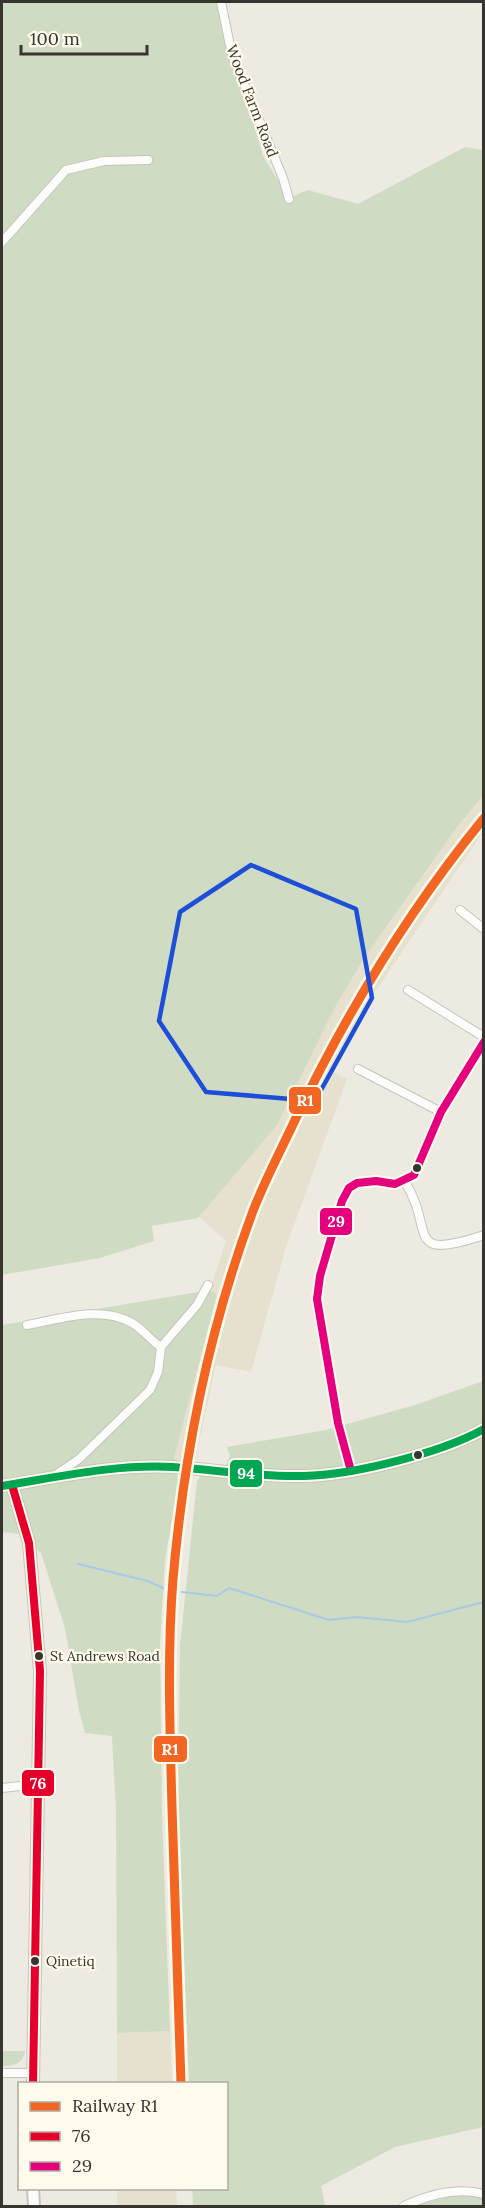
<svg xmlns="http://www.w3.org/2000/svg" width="485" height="2208" viewBox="0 0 485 2208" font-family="Lora,serif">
  <rect width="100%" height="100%" fill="#edeae1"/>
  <g fill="#e6e0cf">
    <path d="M483,795V832L359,1016L331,1071L347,1079L286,1247L251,1372L216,1365L194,1465L173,1462L217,1294L210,1290L226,1241L198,1216L277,1125L334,1009L363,960L454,831Z"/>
    <path d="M170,2031L172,2083H117V2033Z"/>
    <path d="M117,2189H176L177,2206H117Z"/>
  </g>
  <g fill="#d0dbc3">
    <path d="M2,2H219L263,156L289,198L308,190L358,204L465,147L483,150V795L454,831L363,960L334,1009L277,1125L198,1218L152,1226L154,1241L100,1258L2,1275Z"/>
    <path d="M210,1290L217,1294L173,1462L179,1480L165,1560L160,1644L162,1816L170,2031L117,2033L116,1810L112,1736L85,1733L79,1711L65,1628L41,1553L20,1534L2,1532V1325Z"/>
    <path d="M483,1381V2127L395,2147L321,2186L325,2206H193L192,2189L226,2188V2084H189L178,1800L180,1646L197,1481L207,1467L226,1466L230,1456L227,1447L326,1430L415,1405Z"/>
    <path d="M2,2051H25C23,2064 14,2066 2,2066Z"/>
    <path d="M470,2195L483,2197V2206H415L449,2196Z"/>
  </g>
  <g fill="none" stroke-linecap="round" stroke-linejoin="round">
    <g stroke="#a8cae9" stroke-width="2">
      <path d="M78,1564L148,1581L163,1588"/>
      <path d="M182,1592L217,1596L229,1588L329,1620L357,1617L407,1622L484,1602"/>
    </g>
    <defs>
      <g id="street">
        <path d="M221,2L232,55L283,178L289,199"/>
        <path d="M2,242L66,170L104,161L148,160"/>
        <path d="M460,910L484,929"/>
        <path d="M408,990L484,1037"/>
        <path d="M358,1069L441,1112"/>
        <path d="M405,1182C436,1231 402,1262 484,1235"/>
        <path d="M27,1325C60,1319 101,1305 132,1323C144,1330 150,1340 161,1347"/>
        <path d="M351,1471L338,1423L317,1299L320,1276L342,1201L349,1188L357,1183L376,1181L395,1184L414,1175L441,1112L484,1042"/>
        <path d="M54,1476L79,1459L150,1390L158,1372L161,1347L197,1305L208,1285"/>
        <path d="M2,1788L38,1784"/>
        <path d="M2,2073H34"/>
        <path d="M404,2206C428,2195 457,2187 484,2194"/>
      </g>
      <g id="secondary">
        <path d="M12,1485L29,1543L40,1671L33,2084"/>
        <path d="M2,1486C58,1477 115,1464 173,1467C217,1470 260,1477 304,1476C353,1475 441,1453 484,1429"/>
        <path d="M33,2188L34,2206"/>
      </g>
    </defs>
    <use href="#street" stroke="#c6c4bd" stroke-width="10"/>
    <use href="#secondary" stroke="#c6c4bd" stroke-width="14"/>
    <use href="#street" stroke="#fcfcfa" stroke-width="8"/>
    <use href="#secondary" stroke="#fcfcfa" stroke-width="10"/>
    <defs>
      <path id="bus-1" d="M12,1485L29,1543L40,1671L33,2084"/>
      <path id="bus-2" d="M351,1471L338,1423L317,1299L320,1276L342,1201L349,1188L357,1183L376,1181L395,1184L414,1175L441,1112L484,1042"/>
      <path id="bus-3" d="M2,1486C58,1477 115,1464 173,1467C217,1470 260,1477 304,1476C353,1475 441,1453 484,1429"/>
    </defs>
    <use href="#bus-1" stroke="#fefaec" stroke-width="12"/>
    <use href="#bus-2" stroke="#fefaec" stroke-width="12"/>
    <use href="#bus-3" stroke="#fefaec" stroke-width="12"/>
    <use href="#bus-1" stroke="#e4002b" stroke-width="8"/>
    <use href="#bus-2" stroke="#e5007d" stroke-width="8"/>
    <use href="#bus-3" stroke="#00a651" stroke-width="8"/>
    <defs>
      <path id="rail-1" d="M181,2084C178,1992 175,1900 172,1808C170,1731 167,1655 173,1579C184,1453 209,1329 253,1211C265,1180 281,1150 295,1120C347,1012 408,911 484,818"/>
    </defs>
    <use href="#rail-1" stroke="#fefaec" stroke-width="14"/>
    <use href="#rail-1" stroke="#f26522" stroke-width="9"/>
  </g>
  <path fill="none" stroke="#1d4ed8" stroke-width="4.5" stroke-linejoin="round" d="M251,865L356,909L372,998L315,1101L206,1092L159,1021L180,912Z"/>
  <g fill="#37352f" stroke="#fefaec" stroke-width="2">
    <circle cx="417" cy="1168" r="5"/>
    <circle cx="418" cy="1455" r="5"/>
    <circle cx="39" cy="1656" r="5"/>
    <circle cx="35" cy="1961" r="5"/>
  </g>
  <g text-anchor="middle" stroke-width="4.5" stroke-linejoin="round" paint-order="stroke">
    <g font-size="14" fill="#37352f" stroke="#fefaec" text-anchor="start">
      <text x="50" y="1661">St Andrews Road</text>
      <text x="46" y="1966">Qinetiq</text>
    </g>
    <g font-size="15" fill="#37352f" stroke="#fefaec">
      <text transform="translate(252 101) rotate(69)" y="5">Wood Farm Road</text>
    </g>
  </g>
  <g stroke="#fefaec" stroke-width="2">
    <rect x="288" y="1086" width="34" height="29" rx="6" fill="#f26522"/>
    <rect x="319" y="1207" width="34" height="29" rx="6" fill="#e5007d"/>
    <rect x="229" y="1459" width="34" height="29" rx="6" fill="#00a651"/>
    <rect x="153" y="1735" width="35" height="28" rx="6" fill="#f26522"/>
    <rect x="21" y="1769" width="34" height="28" rx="6" fill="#e4002b"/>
  </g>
  <g font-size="16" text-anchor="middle" font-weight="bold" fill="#fff">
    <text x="305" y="1106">R1</text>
    <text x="336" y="1227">29</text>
    <text x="246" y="1479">94</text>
    <text x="170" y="1755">R1</text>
    <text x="38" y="1789">76</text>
  </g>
  <rect width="485" height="2208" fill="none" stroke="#37352f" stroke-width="6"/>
  <rect x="18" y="2082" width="210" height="108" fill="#fefaec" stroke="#aeaba0" stroke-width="1.5"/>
  <rect x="30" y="2102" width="30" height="9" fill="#f26522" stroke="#aeaba0" stroke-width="1.5"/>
  <text x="72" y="2112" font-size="18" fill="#37352f">Railway R1</text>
  <rect x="30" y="2132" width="30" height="9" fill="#e4002b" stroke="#aeaba0" stroke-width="1.5"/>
  <text x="72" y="2142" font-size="18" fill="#37352f">76</text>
  <rect x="30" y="2162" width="30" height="9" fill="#e5007d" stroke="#aeaba0" stroke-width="1.5"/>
  <text x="72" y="2172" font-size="18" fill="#37352f">29</text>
  <path d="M21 45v9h126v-9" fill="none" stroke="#37352f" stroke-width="3"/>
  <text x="30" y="45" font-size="18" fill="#37352f" stroke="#fefaec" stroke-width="4.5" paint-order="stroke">100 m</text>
</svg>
